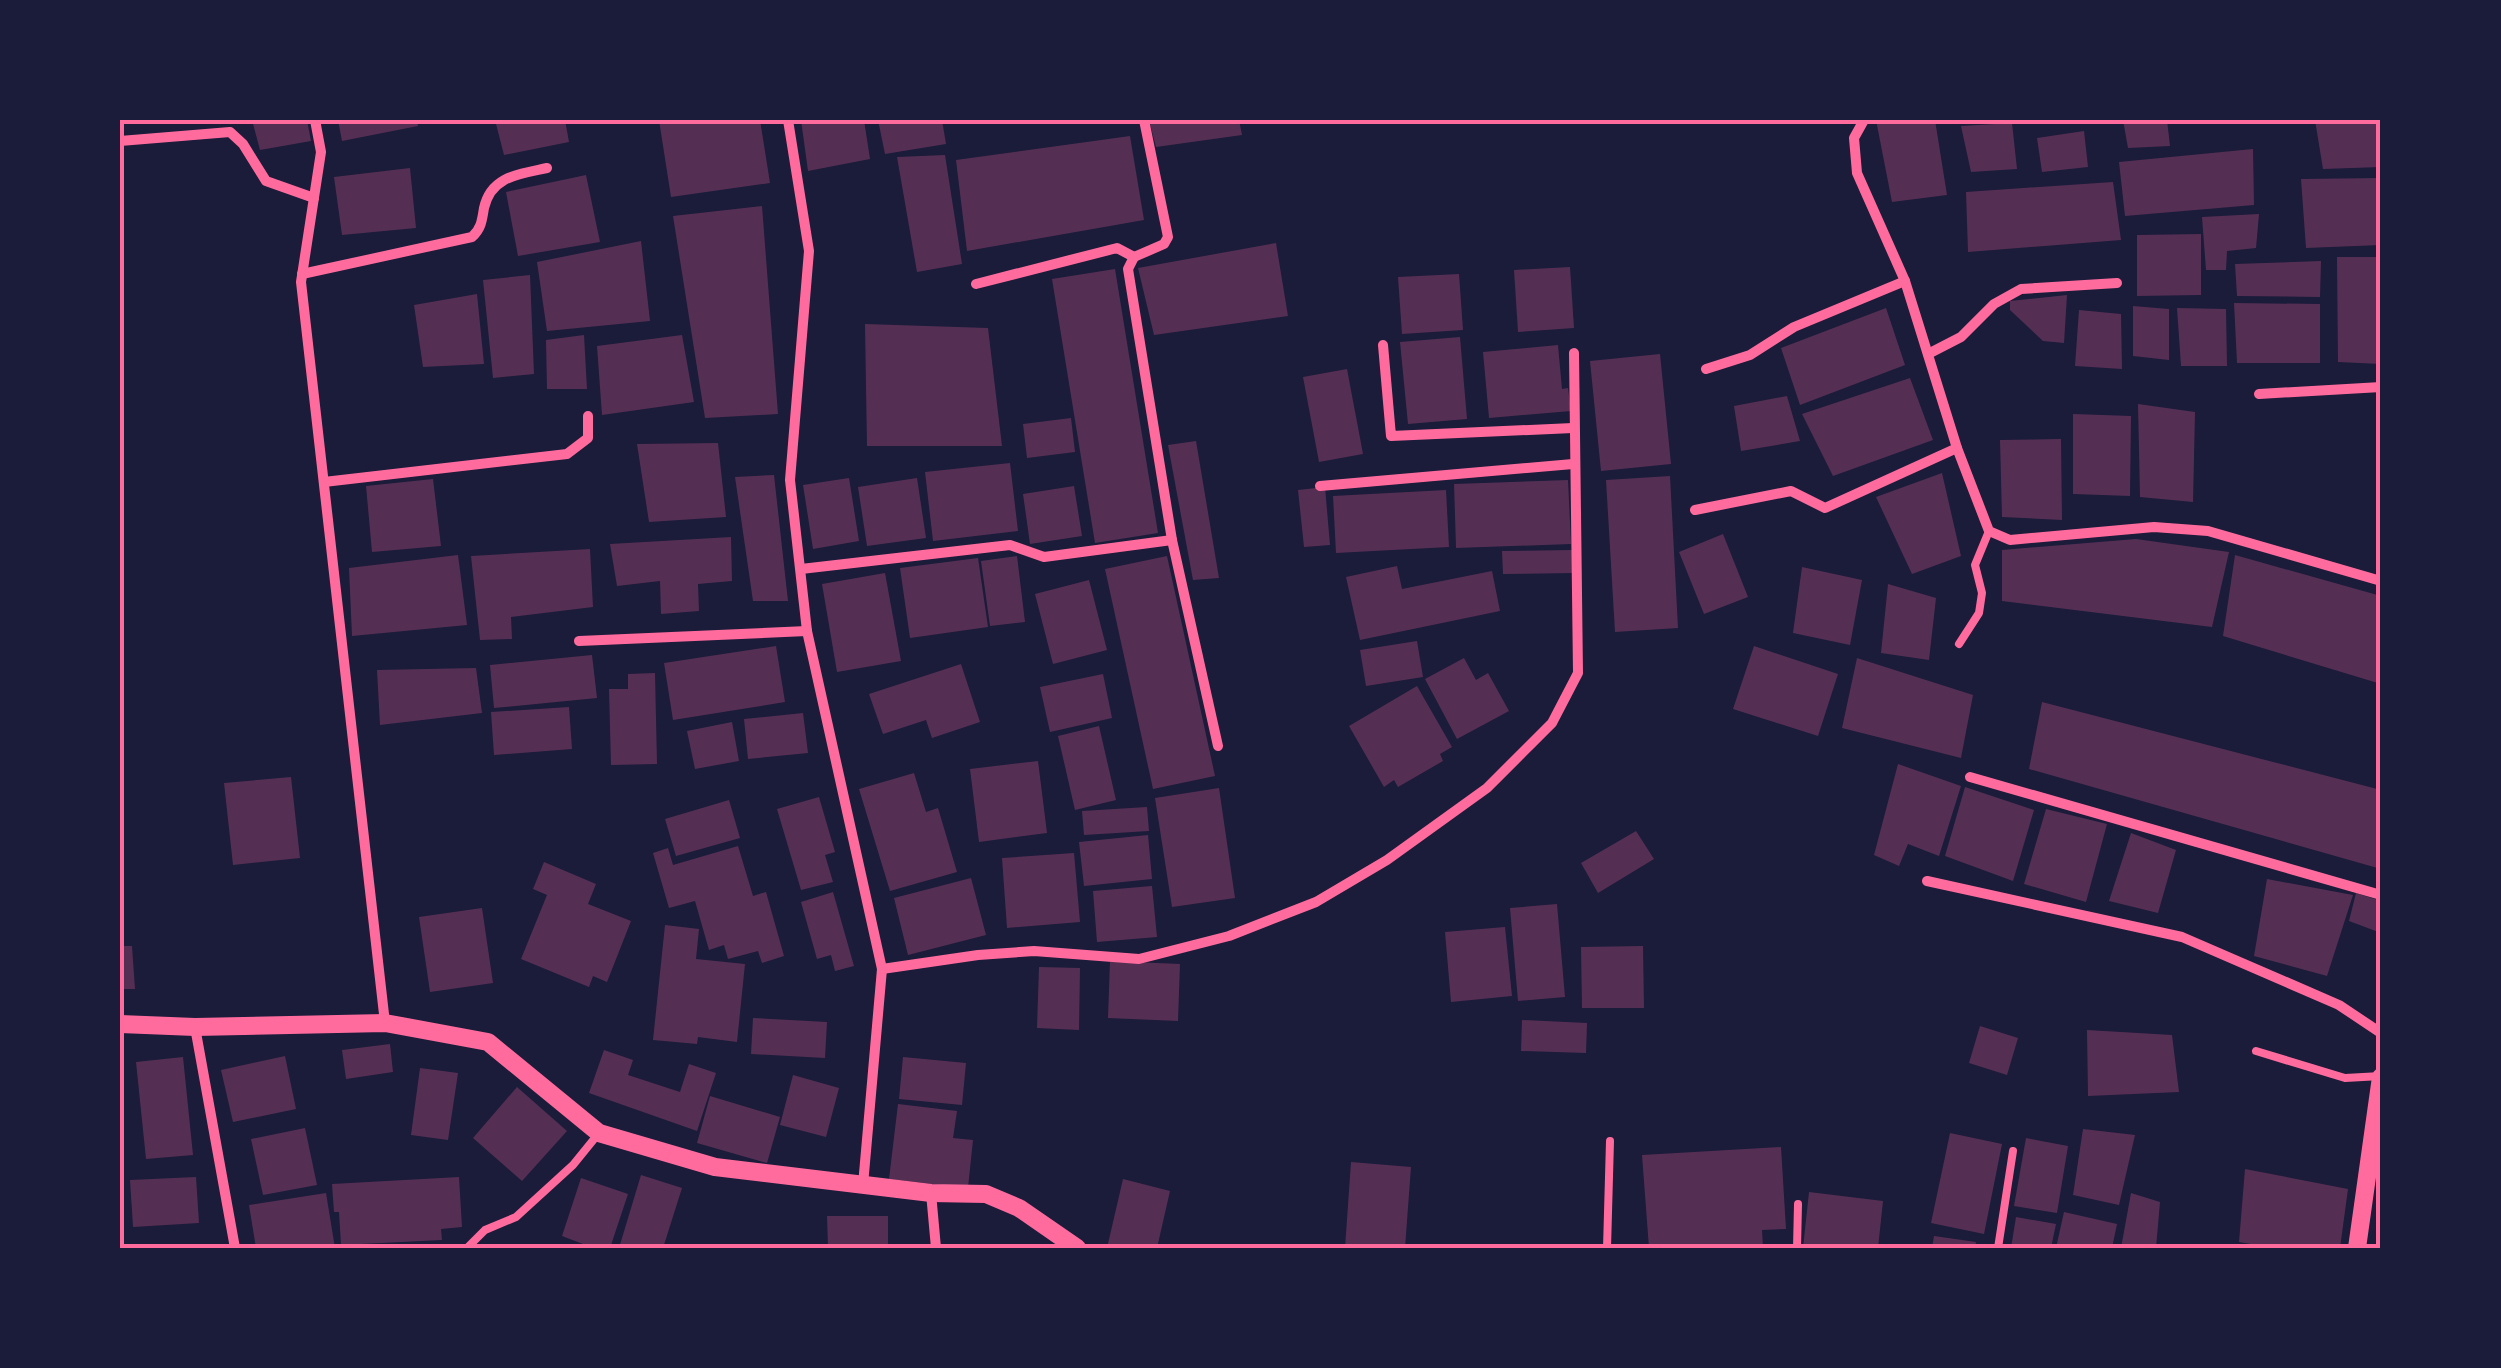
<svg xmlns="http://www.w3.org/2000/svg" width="2501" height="1368" viewBox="0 0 2501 1368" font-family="Raleway,sans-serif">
  <rect width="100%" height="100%" fill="#1b1b3a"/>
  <g fill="#542f53">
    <path d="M252,120H307L311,141L260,150Z"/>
    <path d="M338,120H417L418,126L342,141Z"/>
    <path d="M495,120H565L569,142L504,155Z"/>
    <path d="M659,120H760L770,183L671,197Z"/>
    <path d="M801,120H864L870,159L808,171Z"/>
    <path d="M878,120H942L946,144L885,154Z"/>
    <path d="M1149,120H1239L1242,135L1156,147Z"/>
    <path d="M1876,120H1935L1947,195L1892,202Z"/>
    <path d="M2123,120H2167L2170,146L2128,148Z"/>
    <path d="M2315,120H2381V167L2323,169Z"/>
    <path d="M2012,123L2017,169L1971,172L1961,126Z"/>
    <path d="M2084,131L2088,167L2042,172L2037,138Z"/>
    <path d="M1130,136L1144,220L967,251L956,160Z"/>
    <path d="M2253,149L2254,205L2125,216L2119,162Z"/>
    <path d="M945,155L962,264L917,272L897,157Z"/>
    <path d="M410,168L416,228L342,235L334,177Z"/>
    <path d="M586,175L600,242L518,256L506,192Z"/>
    <path d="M2381,178V245L2306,248L2301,179Z"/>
    <path d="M2113,182L2121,240L1968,252L1966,192Z"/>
    <path d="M762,206L778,414L705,418L673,216Z"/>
    <path d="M2259,214L2256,248L2227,251L2226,270H2206L2202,217Z"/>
    <path d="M2201,234V295L2137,296V235Z"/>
    <path d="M641,241L650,321L547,331L537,262Z"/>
    <path d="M1276,243L1288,316L1154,335L1138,268Z"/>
    <path d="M2337,257H2381V364L2338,362Z"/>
    <path d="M2321,261L2320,297L2237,296L2235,264Z"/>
    <path d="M1570,267L1574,328L1518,332L1514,270Z"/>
    <path d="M1115,269L1158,533L1095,543L1052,279Z"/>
    <path d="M1459,274L1463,330L1402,334L1398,277Z"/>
    <path d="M530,275L534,374L493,378L483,280Z"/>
    <path d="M477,294L484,364L423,367L414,305Z"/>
    <path d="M2067,295L2064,343L2043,341L2010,310V301Z"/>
    <path d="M2234,303L2320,304V363H2237Z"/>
    <path d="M2133,306L2169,309V360L2133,356Z"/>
    <path d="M1886,308L1905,365L1800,405L1781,348Z"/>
    <path d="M2177,308L2226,309L2227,366H2181Z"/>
    <path d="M2079,310L2121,314L2122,369L2075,366Z"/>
    <path d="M865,324L988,328L1002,446H867Z"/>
    <path d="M584,335L587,389H547L546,340Z"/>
    <path d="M682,335L694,402L602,415L597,346Z"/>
    <path d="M1460,337L1467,419L1408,424L1400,342Z"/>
    <path d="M1558,345L1562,389L1568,388L1571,411L1489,418L1483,352Z"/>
    <path d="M1660,354L1671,464L1601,471L1590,361Z"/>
    <path d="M1347,369L1363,454L1319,462L1303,377Z"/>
    <path d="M1910,378L1933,440L1833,476L1802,414Z"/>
    <path d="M1787,396L1800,441L1741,451L1734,406Z"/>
    <path d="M2138,404L2195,412L2193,502L2140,497Z"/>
    <path d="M2073,414L2131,416L2130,496L2073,494Z"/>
    <path d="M1071,418L1075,452L1027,458L1023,424Z"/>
    <path d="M2061,439L2062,520L2002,517L2000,440Z"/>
    <path d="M1196,441L1219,578L1193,580L1168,445Z"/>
    <path d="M718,443L726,517L649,522L637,444Z"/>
    <path d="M1010,463L1018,531L933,541L925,472Z"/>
    <path d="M1942,473L1961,556L1912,574L1876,497Z"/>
    <path d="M774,475L788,601H753L735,477Z"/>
    <path d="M1670,476L1678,628L1615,632L1606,480Z"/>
    <path d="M849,478L859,541L813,549L803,485Z"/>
    <path d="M917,478L926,538L867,546L858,487Z"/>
    <path d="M433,479L441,546L372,552L366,486Z"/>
    <path d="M1568,480L1571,544L1456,548L1454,484Z"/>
    <path d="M1074,486L1082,536L1030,544L1023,494Z"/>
    <path d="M1325,487L1330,545L1304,547L1298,490Z"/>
    <path d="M1446,490L1449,547L1336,553L1333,496Z"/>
    <path d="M1723,534L1748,597L1704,614L1679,552Z"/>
    <path d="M731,537L732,581L698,584L699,611L661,614L660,581L617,586L610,544Z"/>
    <path d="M2136,539L2229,552L2212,627L2002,601V550Z"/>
    <path d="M590,549L593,607L511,617L512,639L480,640L471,556Z"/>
    <path d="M1573,550L1574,573L1503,574L1502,551Z"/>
    <path d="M458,555L467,625L352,636L349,568Z"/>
    <path d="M2235,555L2381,596V684L2223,636Z"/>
    <path d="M1017,556L1025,622L990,626L981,561Z"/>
    <path d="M1167,556L1215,776L1153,789L1105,569Z"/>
    <path d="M978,558L988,627L910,638L900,568Z"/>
    <path d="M1397,566L1402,589L1492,571L1500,611L1360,640L1346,577Z"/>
    <path d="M1802,567L1862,580L1850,645L1793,633Z"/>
    <path d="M885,573L901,661L837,672L822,584Z"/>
    <path d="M1089,580L1107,650L1053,664L1035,594Z"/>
    <path d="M1888,584L1936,598L1929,660L1881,653Z"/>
    <path d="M1417,641L1423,677L1366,686L1360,650Z"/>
    <path d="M776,646L785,702L673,720L664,663Z"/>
    <path d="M1754,646L1838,674L1818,736L1733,709Z"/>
    <path d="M592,655L597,698L494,708L490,665Z"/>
    <path d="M1464,658L1476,680L1488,673L1509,711L1457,739L1425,679Z"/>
    <path d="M1857,658L1973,695L1961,758L1842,728Z"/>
    <path d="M961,664L980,722L932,738L926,720L883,734L869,694Z"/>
    <path d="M476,668L482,713L380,725L377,670Z"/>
    <path d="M655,673L657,764L611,765L609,689H628V674Z"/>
    <path d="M1103,674L1112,718L1050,732L1040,687Z"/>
    <path d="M1417,686L1452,747L1440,754L1443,761L1398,787L1394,780L1384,787L1349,726Z"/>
    <path d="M2042,702L2381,790V869L2029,769Z"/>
    <path d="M569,707L572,749L494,755L491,712Z"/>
    <path d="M803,713L808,753L748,759L744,719Z"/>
    <path d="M732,722L739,761L695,769L687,731Z"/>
    <path d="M1099,726L1116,800L1075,810L1058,736Z"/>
    <path d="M1038,761L1047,833L979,842L970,769Z"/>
    <path d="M1898,764L1961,786L1939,856L1908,844L1899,866L1874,855Z"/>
    <path d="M914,773L926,812L938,808L957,872L890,891L859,789Z"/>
    <path d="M291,777L300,858L233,865L224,783Z"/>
    <path d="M1965,787L2034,810L2013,881L1945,856Z"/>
    <path d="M1219,788L1235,898L1172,907L1155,798Z"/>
    <path d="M819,797L835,852L825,855L833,882L801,890L777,809Z"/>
    <path d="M729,800L740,838L676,856L665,819Z"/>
    <path d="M1147,807L1149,831L1084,835L1082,811Z"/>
    <path d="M2046,809L2107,824L2086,902L2024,884Z"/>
    <path d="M1636,831L1654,859L1598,893L1581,863Z"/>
    <path d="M2131,833L2176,850L2158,913L2109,901Z"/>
    <path d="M1148,835L1152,879L1084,886L1079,842Z"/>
    <path d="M738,846L753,896L766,892L784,956L762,963L758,951L728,959L724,945L709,950L695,901L669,908L653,853L668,848L673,865Z"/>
    <path d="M1074,853L1080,922L1007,928L1002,858Z"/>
    <path d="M544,862L596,884L588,904L631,921L607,982L593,976L589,987L521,959L547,895L533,889Z"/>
    <path d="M971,878L986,935L908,955L894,898Z"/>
    <path d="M2267,879L2353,895L2327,976L2254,956Z"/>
    <path d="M1152,886L1157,937L1097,942L1093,891Z"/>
    <path d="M833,892L854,966L835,971L831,955L817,959L801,902Z"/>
    <path d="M2356,893L2381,901V933L2349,921Z"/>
    <path d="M1557,904L1565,997L1518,1001L1510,908Z"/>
    <path d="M482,908L493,983L430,992L419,917Z"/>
    <path d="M665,925L699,929L696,959L745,964L737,1042L698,1037L697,1044L653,1040Z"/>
    <path d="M1505,927L1512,996L1451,1002L1445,932Z"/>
    <path d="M120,946H132L135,989H120Z"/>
    <path d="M1643,946L1644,1008H1582L1581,947Z"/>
    <path d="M1110,961L1180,964L1178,1021L1108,1018Z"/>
    <path d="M1039,967L1080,968L1079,1030L1037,1028Z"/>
    <path d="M753,1018L827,1022L825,1058L751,1054Z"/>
    <path d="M1522,1020L1587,1023L1586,1053L1521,1051Z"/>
    <path d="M1980,1026L2018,1038L2007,1075L1969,1063Z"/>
    <path d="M2087,1030L2172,1035L2179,1092L2088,1096Z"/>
    <path d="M390,1044L393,1072L346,1079L342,1050Z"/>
    <path d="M604,1050L633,1060L628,1075L680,1092L689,1064L716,1073L697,1131L589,1093Z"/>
    <path d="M285,1056L296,1109L233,1122L221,1070Z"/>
    <path d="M183,1057L193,1155L146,1159L136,1062Z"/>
    <path d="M903,1057L966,1063L962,1105L899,1099Z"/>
    <path d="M420,1068L458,1073L448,1140L411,1135Z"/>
    <path d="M793,1075L839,1088L826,1137L780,1125Z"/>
    <path d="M517,1087L567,1131L522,1181L473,1138Z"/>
    <path d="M710,1096L780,1117L767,1163L697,1143Z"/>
    <path d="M898,1104L957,1111L953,1138L973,1140L968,1188L889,1179Z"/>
    <path d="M305,1128L317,1185L263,1195L251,1139Z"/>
    <path d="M2083,1129L2135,1135L2119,1205L2073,1195Z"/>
    <path d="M1950,1133L2002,1144L1984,1234L1931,1223Z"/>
    <path d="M2026,1138L2068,1146L2057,1213L2014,1206Z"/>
    <path d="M1781,1147L1786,1229L1762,1230L1763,1248H1649L1642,1155Z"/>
    <path d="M1351,1162L1411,1167L1405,1248H1345Z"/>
    <path d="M2245,1169L2348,1189L2340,1248H2274L2239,1242Z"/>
    <path d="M641,1175L682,1188L663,1248H619Z"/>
    <path d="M196,1177L199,1223L133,1227L130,1180Z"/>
    <path d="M459,1177L462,1227L441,1229L442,1240L341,1245L339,1212H334L332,1184Z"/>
    <path d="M581,1178L628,1194L610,1248H582L583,1244L562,1236Z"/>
    <path d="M1123,1179L1170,1191L1157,1248H1107Z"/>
    <path d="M1809,1192L1883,1201L1878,1248H1803Z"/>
    <path d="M326,1193L335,1248H256L249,1205Z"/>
    <path d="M2131,1193L2160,1202L2156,1248H2121Z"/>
    <path d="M2064,1212L2117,1224L2112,1248H2056Z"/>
    <path d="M827,1216H888V1248H828Z"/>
    <path d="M2016,1217L2056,1224L2051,1248H2011Z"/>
    <path d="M1934,1236L1976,1242L1975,1248H1932Z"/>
  </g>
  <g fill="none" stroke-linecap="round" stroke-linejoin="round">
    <g stroke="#ff6b9d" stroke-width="8">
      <path d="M1959,644L1979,613L1982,593L1975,565L1989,531"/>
      <path d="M2256,1051L2345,1078L2381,1076"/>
      <path d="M467,1248L485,1230L516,1217L573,1165L599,1133"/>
      <path d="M1607,1248L1610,1141"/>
      <path d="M1797,1248L1798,1204"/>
      <path d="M1998,1248L2013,1151"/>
    </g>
    <g stroke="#ff6b9d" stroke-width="10">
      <path d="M315,120L321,152L301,282L385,1023"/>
      <path d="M788,120L809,251L790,480L807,631L882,969L863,1185"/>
      <path d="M1864,120L1854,138L1857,173L1905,281L1957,448L1989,531L2010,540L2154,527L2208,531L2381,581"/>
      <path d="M120,141L230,132L243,144L266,181L314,198"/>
      <path d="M1134,257L1164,244L1168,237L1144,120"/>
      <path d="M302,274L472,237C481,229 482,221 484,208C491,176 519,174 547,168"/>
      <path d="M976,284L1117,248L1134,257L1128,269L1172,540L1218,746"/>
      <path d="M1383,345L1391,436L1573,428"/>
      <path d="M1928,354L1961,337L1994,304L2021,289L2117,283"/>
      <path d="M1706,369L1750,355L1794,327L1905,281"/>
      <path d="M2259,394L2381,387"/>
      <path d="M324,482L567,454L588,438V416"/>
      <path d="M1320,486L1573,464"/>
      <path d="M1695,510L1791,491L1825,508L1957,448"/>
      <path d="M801,569L1010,545L1044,557L1172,540"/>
      <path d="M579,641L807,631"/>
      <path d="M1970,777L2381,895"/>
      <path d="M1927,881L2182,937L2339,1005L2381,1033"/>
      <path d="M882,969L978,955L1034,951L1139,959L1229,936L1316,902L1387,860L1487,788L1552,723L1578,673L1574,353"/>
      <path d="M195,1027L235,1248"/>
      <path d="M931,1193L936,1248"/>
    </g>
    <g stroke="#ff6b9d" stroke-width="18">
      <path d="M120,1024L195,1027L385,1023L488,1042L599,1133L715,1167L931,1193L986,1194L1019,1208L1077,1248"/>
      <path d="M2357,1248L2381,1077"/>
    </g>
  </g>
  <rect width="2501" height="1368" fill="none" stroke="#1b1b3a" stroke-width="245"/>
  <rect x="122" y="122" width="2256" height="1124" fill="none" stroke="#ff6b9d" stroke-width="4"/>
</svg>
